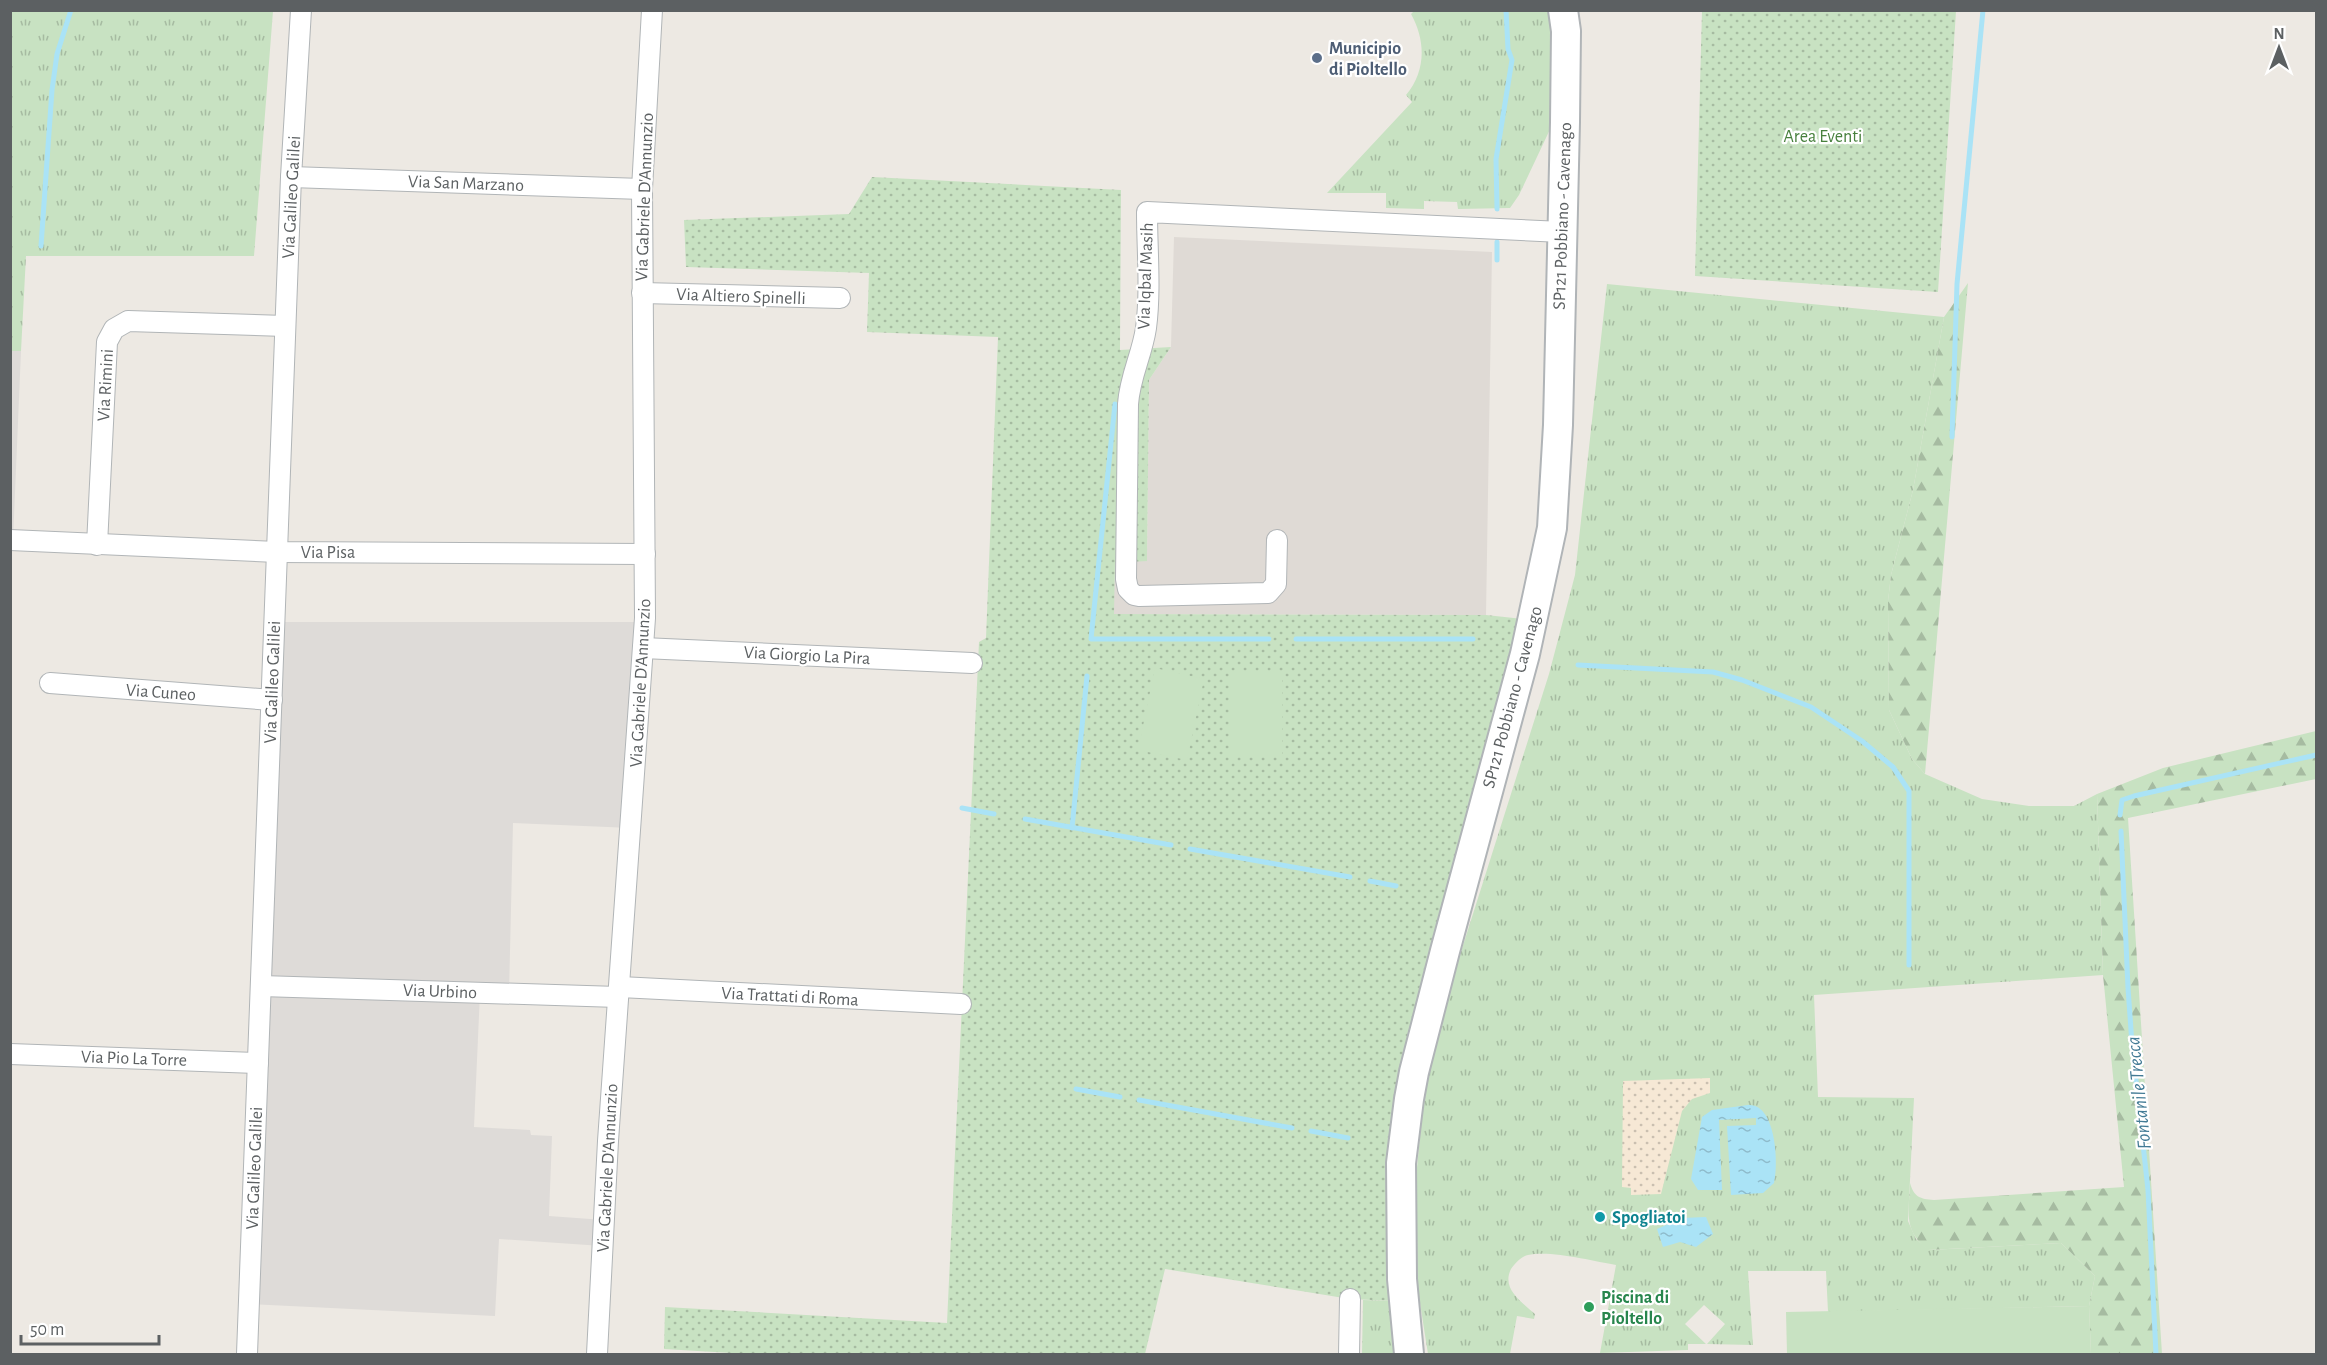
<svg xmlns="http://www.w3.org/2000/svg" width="2327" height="1365" viewBox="0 0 2327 1365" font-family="'Alegreya Sans',sans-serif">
  <defs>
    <pattern id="grass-tufts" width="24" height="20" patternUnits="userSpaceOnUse" patternTransform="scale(1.5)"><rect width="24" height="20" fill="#c8e2c2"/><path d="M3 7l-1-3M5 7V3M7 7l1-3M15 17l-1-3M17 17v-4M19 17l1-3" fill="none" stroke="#a6bba1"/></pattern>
    <pattern id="forest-firs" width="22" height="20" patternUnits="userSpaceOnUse" patternTransform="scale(1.5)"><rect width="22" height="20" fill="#c8e2c2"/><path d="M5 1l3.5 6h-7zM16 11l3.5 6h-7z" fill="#a6bba1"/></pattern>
    <pattern id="sand-dots" width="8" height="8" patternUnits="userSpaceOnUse" patternTransform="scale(1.5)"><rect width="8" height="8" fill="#f6e8d5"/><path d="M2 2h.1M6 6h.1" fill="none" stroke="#cabfb0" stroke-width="1.8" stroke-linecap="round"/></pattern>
    <pattern id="park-dots" width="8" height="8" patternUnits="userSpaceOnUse" patternTransform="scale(1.5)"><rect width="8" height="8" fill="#c8e2c2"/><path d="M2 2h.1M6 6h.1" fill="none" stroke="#a6bba1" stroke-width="1.8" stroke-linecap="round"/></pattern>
    <pattern id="water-ripples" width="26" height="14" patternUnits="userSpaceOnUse" patternTransform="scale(1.5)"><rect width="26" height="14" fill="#aae3f6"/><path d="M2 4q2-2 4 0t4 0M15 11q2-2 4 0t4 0" fill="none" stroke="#8ebbcb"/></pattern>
  </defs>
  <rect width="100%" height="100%" fill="#ede9e3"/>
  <g fill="#dedbd8">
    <path d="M10,351H21L13,540H10Z"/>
    <path d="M274,622H644L631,828L513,823L509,994L480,993L474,1127L530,1130L531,1135L552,1136L549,1216L604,1220L602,1246L499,1239L495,1316L249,1304Z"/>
  </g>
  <path fill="#dfdad5" d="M1174,237L1492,252L1486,615L1113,614L1115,563L1147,560L1149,380L1171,347Z"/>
  <g fill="url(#grass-tufts)">
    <path d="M10,11H273L254,256H26L21,351H11Z"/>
    <path d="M1414,11H1556L1553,123L1519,195L1510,208L1458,209L1457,202L1424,201V209L1386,208V193H1327L1412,102L1406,95C1426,71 1426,41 1411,14Z"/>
    <path d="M1607,284L1944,317L1913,490L1891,575L1888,601L1889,710L1912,759L1925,774L1982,799L2029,806H2074L2097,794L2103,975L1814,995L1818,1097L1914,1098L1908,1221L1916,1239L1929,1250L2061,1243L2095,1276L2089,1306L1828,1312L1826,1271H1748L1753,1345L1707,1344L1725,1324L1704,1305L1685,1324L1706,1344H1688V1350L1600,1353L1616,1265C1593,1261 1550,1250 1528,1255C1522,1256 1515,1263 1511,1269C1501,1289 1522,1302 1535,1314L1534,1319L1517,1316L1510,1354H1428L1417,1284L1416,1178L1426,1074L1440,1018L1549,674L1575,575Z"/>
    <path d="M1363,1300L1393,1301L1402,1354H1362Z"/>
  </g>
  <g fill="url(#forest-firs)">
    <path d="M1968,283L1925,774L1912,759L1889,710L1888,601L1891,575L1913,490L1944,317Z"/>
    <path d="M2316,731V779L2128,818L2162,1354H2091L2089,1306L2095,1276L2061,1243L1928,1250C1903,1230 1909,1213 1910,1183C1914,1197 1920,1199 1934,1200L2124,1187L2103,975L2097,794L2163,768Z"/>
  </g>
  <path fill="url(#sand-dots)" d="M1710,1078V1093L1692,1099L1682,1111L1661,1194L1631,1195V1188L1622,1187L1623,1081Z"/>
  <g fill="url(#park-dots)">
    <path d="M1702,11H1956L1938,292L1695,276Z"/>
    <path d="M872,177L1121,190L1120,350L1171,347L1149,380L1147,561L1115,563L1114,614L1486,615L1523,619L1401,1065L1393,1154V1301L1350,1299L1165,1269L1145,1354H748L664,1349L665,1307L947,1323L979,642L986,638L998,337L867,332L869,273L686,267L684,220L849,214Z"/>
  </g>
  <g fill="#c8e2c2">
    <path d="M1155,668L1204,679L1187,760L1138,750Z"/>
    <rect x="1231" y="671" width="51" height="84"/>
    <path d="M2089,1306L2091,1354H1787L1786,1312Z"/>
  </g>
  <g fill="url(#water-ripples)">
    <path d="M1748,1105C1776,1103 1779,1164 1774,1183L1763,1193L1731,1195L1727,1126L1756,1125V1118L1719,1120L1722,1190H1698L1691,1179L1702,1117L1712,1110Z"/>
    <path d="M1706,1217L1713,1234L1696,1247L1680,1242L1663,1247L1657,1229L1682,1218Z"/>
  </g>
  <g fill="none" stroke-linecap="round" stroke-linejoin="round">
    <g stroke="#aae3f6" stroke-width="5">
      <path d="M1497,209L1496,159L1512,60L1508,49L1506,10"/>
      <path d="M1497,242V260"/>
      <path d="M41,246L52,90L57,54L71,10"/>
      <path d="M1115,404L1091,639H1269"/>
      <path d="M1952,437L1957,284L1983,10"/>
      <path d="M1296,639H1473"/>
      <path d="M1578,665L1713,672L1742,680L1811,707L1862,741L1893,767L1909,791V965"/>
      <path d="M962,808L994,814"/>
      <path d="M2120,815L2122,800L2134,796L2316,755"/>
      <path d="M1025,819L1171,845"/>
      <path d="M1072,828L1087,676"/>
      <path d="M2121,831L2128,988L2132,1044L2148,1190L2156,1354"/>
      <path d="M1190,849L1350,877"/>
      <path d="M1370,881L1396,886"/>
      <path d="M1076,1089L1120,1097"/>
      <path d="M1139,1100L1292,1128"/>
      <path d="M1311,1131L1348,1138"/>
    </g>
    <defs>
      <g id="street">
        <path d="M291,177L642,189"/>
        <path d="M642,293L840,298"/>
        <path d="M10,540L277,552L645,554"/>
        <path d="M1277,540L1276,584L1268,593L1139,596L1134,595L1128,589L1126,579L1128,404C1130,376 1142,355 1146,328C1151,290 1147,250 1147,212L1562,232"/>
        <path d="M97,545L107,342L114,329L128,321L285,326"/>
        <path d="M643,648L972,663"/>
        <path d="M50,683L272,700"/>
        <path d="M261,986L618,997"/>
        <path d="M620,987L961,1004"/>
        <path d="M10,1054L258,1063"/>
        <path d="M247,1354L291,177L301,10"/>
        <path d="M597,1354L608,1141L645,618L642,189L652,10"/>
        <path d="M1349,1354L1350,1299"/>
      </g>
      <path id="secondary" d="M1409,1354L1402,1279L1401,1163L1409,1099L1414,1072L1445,951L1525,654L1552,528L1558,425L1565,122L1566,31L1563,10"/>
    </defs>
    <use href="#street" stroke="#b1b5b7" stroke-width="22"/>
    <use href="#secondary" stroke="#b0b4b7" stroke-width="32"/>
    <use href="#street" stroke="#fff" stroke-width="20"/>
    <use href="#secondary" stroke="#fff" stroke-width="28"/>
  </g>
  <circle fill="#5c6f8a" stroke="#fff" stroke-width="2" cx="1317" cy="58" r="6"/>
  <circle fill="#0f9aa8" stroke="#fff" stroke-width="2" cx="1600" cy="1217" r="6"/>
  <circle fill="#2e9e5b" stroke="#fff" stroke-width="2" cx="1589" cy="1307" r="6"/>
  <g text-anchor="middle" stroke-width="4.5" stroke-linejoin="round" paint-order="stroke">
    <g font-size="18" font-weight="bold" fill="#4e5e75" stroke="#fff" text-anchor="start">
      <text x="1329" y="54">Municipio<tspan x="1329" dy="21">di Pioltello</tspan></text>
    </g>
    <g font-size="18" fill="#47803d" stroke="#fff">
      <text x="1823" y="142">Area Eventi</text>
    </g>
    <g font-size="18" fill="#5c6062" stroke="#fff">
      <text transform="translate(466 183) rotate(2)" y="6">Via San Marzano</text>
      <text transform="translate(291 197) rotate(-87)" y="6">Via Galileo Galilei</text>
      <text transform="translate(644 197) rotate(-88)" y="6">Via Gabriele D'Annunzio</text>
      <text transform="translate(1562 216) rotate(-88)" y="6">SP121 Pobbiano - Cavenago</text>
      <text transform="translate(1145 276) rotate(-88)" y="6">Via Iqbal Masih</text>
      <text transform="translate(741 296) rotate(2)" y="6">Via Altiero Spinelli</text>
      <text transform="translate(105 385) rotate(-87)" y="6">Via Rimini</text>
      <text x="328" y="558">Via Pisa</text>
      <text transform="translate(807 655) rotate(3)" y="6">Via Giorgio La Pira</text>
      <text transform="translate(272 682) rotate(-88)" y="6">Via Galileo Galilei</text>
      <text transform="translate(640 683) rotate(-87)" y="6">Via Gabriele D'Annunzio</text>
      <text transform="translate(161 692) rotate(4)" y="6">Via Cuneo</text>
      <text transform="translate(1512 697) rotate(-75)" y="6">SP121 Pobbiano - Cavenago</text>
      <text transform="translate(440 991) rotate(2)" y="6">Via Urbino</text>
      <text transform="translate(790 996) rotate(3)" y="6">Via Trattati di Roma</text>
      <text transform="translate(134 1058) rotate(2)" y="6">Via Pio La Torre</text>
      <text transform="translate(254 1168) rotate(-88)" y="6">Via Galileo Galilei</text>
      <text transform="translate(607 1168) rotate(-87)" y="6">Via Gabriele D'Annunzio</text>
    </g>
    <g font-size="18" font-weight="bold" fill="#0d838f" stroke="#fff" text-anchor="start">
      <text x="1612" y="1223">Spogliatoi</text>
    </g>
    <g font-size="18" font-weight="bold" fill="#27864d" stroke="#fff" text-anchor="start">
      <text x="1601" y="1303">Piscina di<tspan x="1601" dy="21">Pioltello</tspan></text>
    </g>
    <g font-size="20" font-style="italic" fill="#437b95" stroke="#fff">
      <text transform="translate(2138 1093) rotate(-96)" y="7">Fontanile Trecca</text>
    </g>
  </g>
  <rect width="2327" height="1365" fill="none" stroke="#5c6062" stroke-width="24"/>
  <g transform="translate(2279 48)" stroke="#ffffff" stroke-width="4.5" paint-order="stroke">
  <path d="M0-4.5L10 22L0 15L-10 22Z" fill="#5c6062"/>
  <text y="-9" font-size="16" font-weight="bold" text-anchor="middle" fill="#5c6062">N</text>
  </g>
  <path d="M21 1335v9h138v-9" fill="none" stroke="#5c6062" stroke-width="3"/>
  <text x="30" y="1335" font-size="18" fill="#5c6062" stroke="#ffffff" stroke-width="4.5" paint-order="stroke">50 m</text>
</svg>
